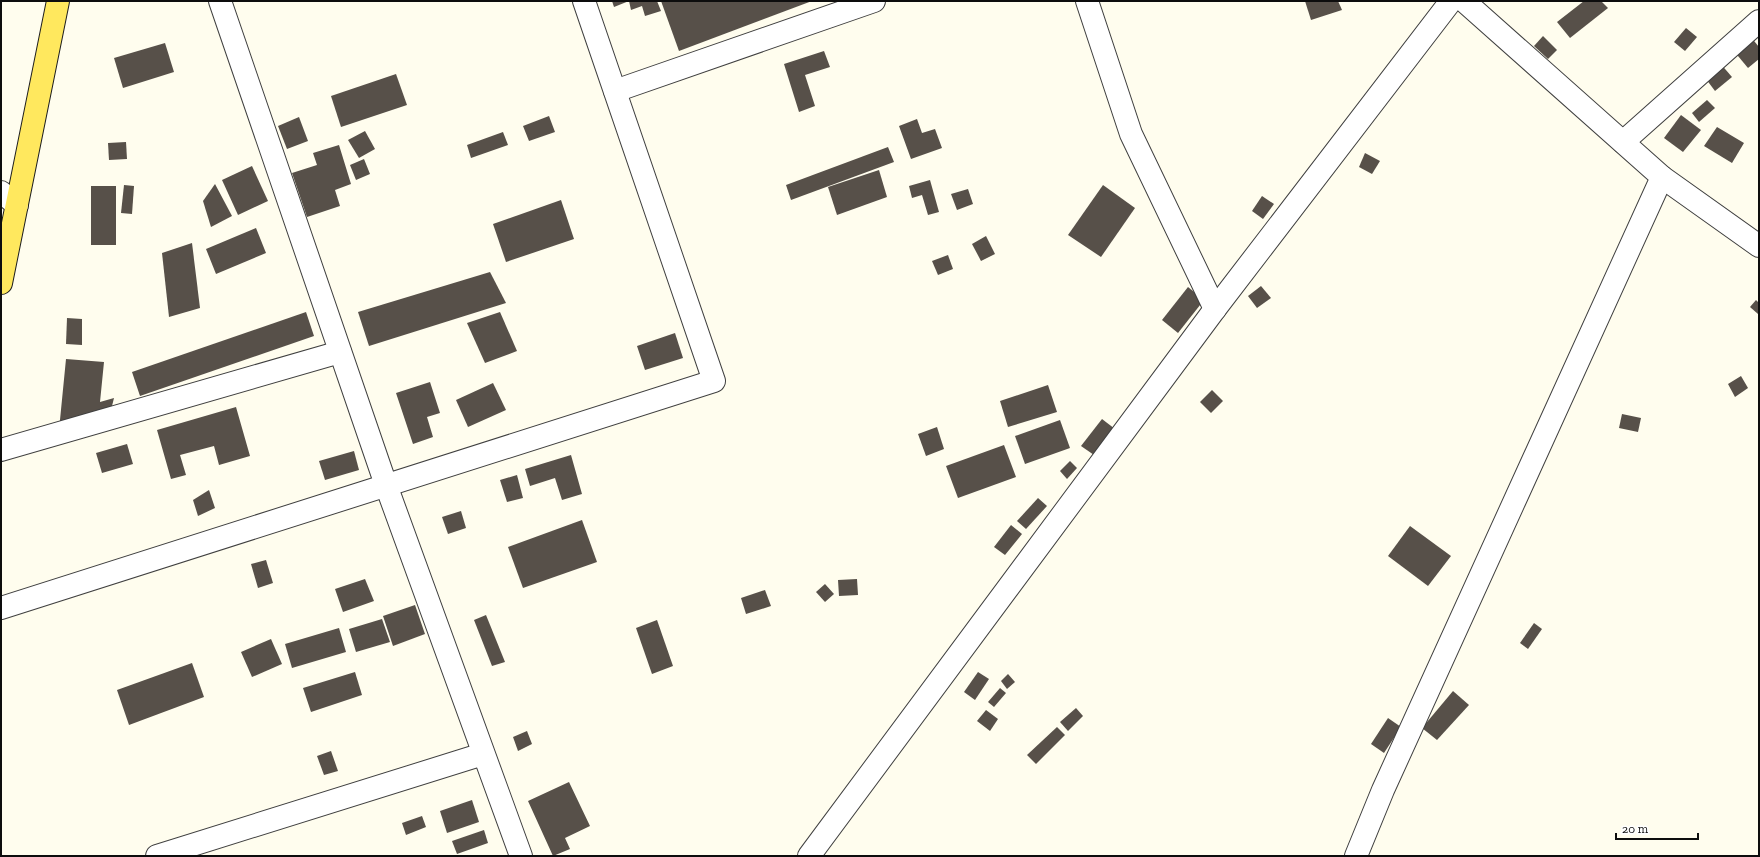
<svg xmlns="http://www.w3.org/2000/svg" width="1760" height="857" viewBox="0 0 1760 857" font-family="'Zilla Slab',serif">
  <rect width="100%" height="100%" fill="#fffdee"/>
  <g fill="#575049">
    <path d="M612,1H657L661,11L645,16L642,6L631,10L629,1L614,7Z"/>
    <path d="M661,1H812L679,51Z"/>
    <path d="M1305,1H1338L1342,10L1311,20Z"/>
    <path d="M1584,1H1601L1608,8L1570,38L1557,22Z"/>
    <path d="M1686,28L1697,37L1685,51L1674,42Z"/>
    <path d="M1543,36L1557,50L1548,59L1534,46Z"/>
    <path d="M1750,36L1759,47V59L1748,68L1733,50Z"/>
    <path d="M165,43L174,72L123,88L114,58Z"/>
    <path d="M824,51L830,67L805,75L815,106L799,112L784,64Z"/>
    <path d="M1719,62L1732,77L1715,91L1703,75Z"/>
    <path d="M396,74L407,105L341,127L331,96Z"/>
    <path d="M1707,100L1715,108L1699,122L1692,113Z"/>
    <path d="M1681,115L1701,130L1683,152L1664,138Z"/>
    <path d="M549,116L555,132L529,141L523,126Z"/>
    <path d="M299,117L308,141L287,149L278,126Z"/>
    <path d="M917,119L922,133L935,129L942,148L911,159L899,126Z"/>
    <path d="M1717,127L1744,143L1732,163L1704,146Z"/>
    <path d="M365,131L375,149L359,158L348,140Z"/>
    <path d="M503,132L508,145L471,158L467,145Z"/>
    <path d="M126,142L127,159L109,160L108,143Z"/>
    <path d="M339,145L351,184L335,190L340,206L307,217L292,173L317,165L313,153Z"/>
    <path d="M888,147L894,162L791,200L786,185Z"/>
    <path d="M1365,153L1380,161L1372,174L1359,167Z"/>
    <path d="M364,159L370,174L356,180L350,165Z"/>
    <path d="M252,166L268,201L238,215L222,180Z"/>
    <path d="M879,170L887,197L837,215L828,187Z"/>
    <path d="M930,180L939,212L928,215L922,195L912,198L909,186Z"/>
    <path d="M215,184L232,216L211,227L203,201Z"/>
    <path d="M124,185L134,186L132,214L121,213Z"/>
    <path d="M1103,185L1135,208L1101,257L1068,235Z"/>
    <rect x="91" y="186" width="25" height="59"/>
    <path d="M968,189L973,204L957,210L951,194Z"/>
    <path d="M1262,196L1274,204L1263,219L1252,211Z"/>
    <path d="M561,200L574,239L506,262L493,224Z"/>
    <path d="M256,228L266,253L216,274L206,249Z"/>
    <path d="M986,236L995,254L981,261L972,244Z"/>
    <path d="M192,243L200,308L169,317L162,253Z"/>
    <path d="M948,255L953,269L938,275L932,261Z"/>
    <path d="M490,272L506,303L369,346L358,312Z"/>
    <path d="M1261,286L1271,298L1257,308L1248,296Z"/>
    <path d="M1188,287L1204,300L1178,333L1162,320Z"/>
    <path d="M1756,300L1759,303L1758,314L1750,307Z"/>
    <path d="M306,312L314,336L140,396L132,372Z"/>
    <path d="M500,312L517,351L485,363L467,323Z"/>
    <path d="M67,318L82,319V345L66,344Z"/>
    <path d="M675,333L683,358L645,370L637,346Z"/>
    <path d="M66,359L104,362L100,402L114,398L111,410L59,430Z"/>
    <path d="M1741,376L1748,388L1735,397L1728,384Z"/>
    <path d="M430,382L440,413L427,417L433,437L413,444L396,393Z"/>
    <path d="M493,383L506,410L468,427L456,400Z"/>
    <path d="M1048,385L1057,412L1008,427L1000,401Z"/>
    <path d="M1212,390L1223,401L1211,413L1200,402Z"/>
    <path d="M236,407L250,456L219,465L214,446L180,455L186,475L171,479L157,430Z"/>
    <path d="M1622,414L1641,418L1638,432L1619,428Z"/>
    <path d="M1102,419L1115,429L1094,455L1081,446Z"/>
    <path d="M1060,420L1070,448L1025,464L1015,436Z"/>
    <path d="M937,427L944,449L926,456L918,434Z"/>
    <path d="M127,444L133,464L102,473L96,453Z"/>
    <path d="M1004,445L1016,477L958,498L946,466Z"/>
    <path d="M354,451L359,470L325,480L319,461Z"/>
    <path d="M571,455L582,494L562,500L555,478L530,486L525,469Z"/>
    <path d="M1070,461L1077,468L1067,479L1060,471Z"/>
    <path d="M517,475L523,498L507,502L500,480Z"/>
    <path d="M209,490L215,508L198,516L193,500Z"/>
    <path d="M1038,498L1047,506L1026,529L1017,521Z"/>
    <path d="M461,511L466,528L448,534L442,517Z"/>
    <path d="M582,520L597,562L523,588L508,547Z"/>
    <path d="M1011,525L1022,534L1005,555L994,547Z"/>
    <path d="M1410,526L1451,556L1428,586L1388,556Z"/>
    <path d="M266,560L273,583L258,588L251,564Z"/>
    <path d="M365,579L374,601L343,612L335,589Z"/>
    <path d="M857,579L858,595L839,596L838,580Z"/>
    <path d="M825,584L834,594L825,602L816,592Z"/>
    <path d="M765,590L771,606L746,614L741,598Z"/>
    <path d="M415,605L425,634L393,646L383,616Z"/>
    <path d="M486,615L505,662L492,666L474,620Z"/>
    <path d="M382,619L390,642L356,652L349,629Z"/>
    <path d="M657,620L673,666L652,674L636,628Z"/>
    <path d="M1534,623L1542,629L1528,649L1520,643Z"/>
    <path d="M339,628L346,652L292,668L285,644Z"/>
    <path d="M271,639L282,664L252,677L241,652Z"/>
    <path d="M192,663L204,697L129,725L117,690Z"/>
    <path d="M355,672L362,695L311,712L303,688Z"/>
    <path d="M978,672L989,679L975,700L964,692Z"/>
    <path d="M1008,674L1015,682L1007,689L1001,681Z"/>
    <path d="M1000,688L1006,693L994,707L988,702Z"/>
    <path d="M1453,691L1469,705L1437,740L1422,728Z"/>
    <path d="M1076,708L1083,716L1068,731L1060,722Z"/>
    <path d="M986,710L998,719L990,731L977,721Z"/>
    <path d="M1388,718L1401,727L1384,753L1371,744Z"/>
    <path d="M1057,727L1065,735L1036,764L1027,755Z"/>
    <path d="M527,731L532,744L518,751L513,737Z"/>
    <path d="M331,751L338,771L324,775L317,756Z"/>
    <path d="M569,782L590,826L565,838L570,849L553,856L528,801Z"/>
    <path d="M472,800L479,822L447,833L440,811Z"/>
    <path d="M422,816L426,827L406,835L402,823Z"/>
    <path d="M484,830L488,843L457,854L452,841Z"/>
  </g>
  <g fill="none" stroke-linecap="round" stroke-linejoin="round">
    <defs>
      <g id="minor">
        <path d="M220,1L386,485L521,856"/>
        <path d="M1087,1L1131,134L1215,309"/>
        <path d="M615,91L874,1"/>
        <path d="M1623,142L1759,21"/>
        <path d="M1662,177L1759,246"/>
        <path d="M1,192L17,205"/>
        <path d="M1,450L340,352"/>
        <path d="M1,608L714,381L584,1"/>
        <path d="M157,856L483,754"/>
        <path d="M809,856L1215,309L1451,1"/>
        <path d="M1356,856L1383,790L1662,177L1464,1"/>
      </g>
      <path id="primary" d="M1,283L58,1"/>
    </defs>
    <use href="#minor" stroke="#404040" stroke-width="24"/>
    <use href="#primary" stroke="#1e1e1e" stroke-width="24"/>
    <use href="#minor" stroke="#fff" stroke-width="22"/>
    <use href="#primary" stroke="#ffe85e" stroke-width="22"/>
  </g>
  <rect width="1760" height="857" fill="none" stroke="#0d0d0d" stroke-width="4"/>
  <path d="M1616 833v6h82v-6" fill="none" stroke="#0d0d0d" stroke-width="2"/>
  <text x="1622" y="833" font-size="12" fill="#0d0d0d" stroke="#ffffff" stroke-width="3" paint-order="stroke">20 m</text>
</svg>
